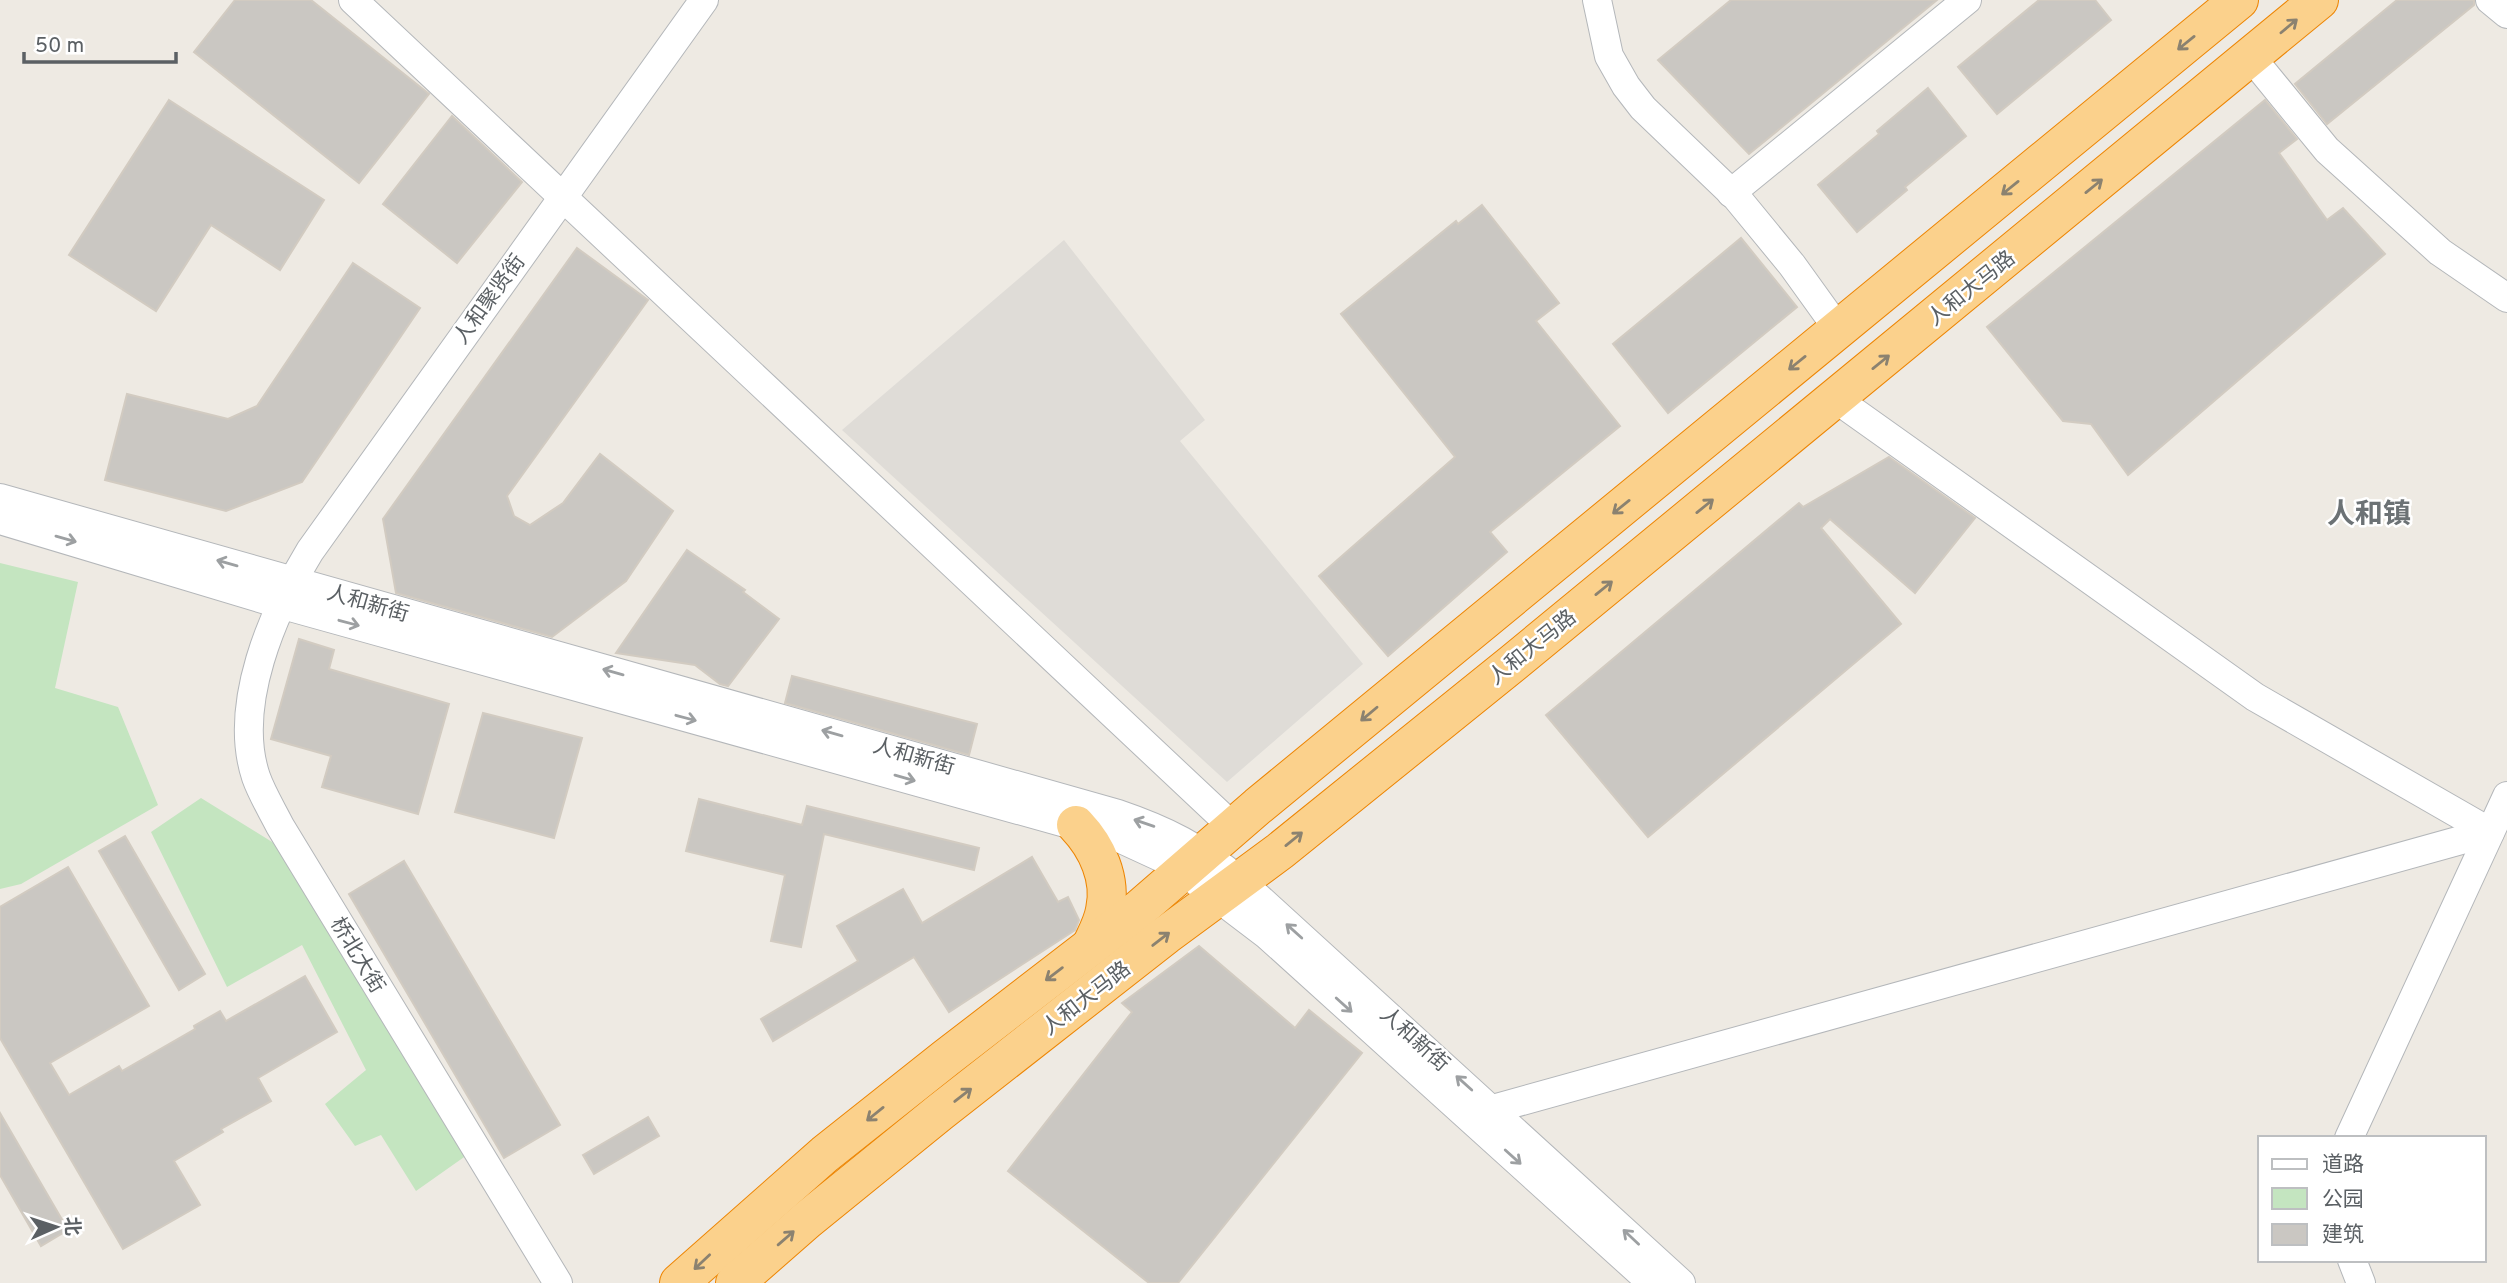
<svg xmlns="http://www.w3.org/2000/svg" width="2507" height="1283" viewBox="0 0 2507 1283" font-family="Overpass,'Noto Sans SC',sans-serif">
  <rect width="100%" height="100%" fill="#eeeae3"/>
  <path fill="#dfdcd7" d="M1064,240L1205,420L1180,441L1363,664L1227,782L842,430Z"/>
  <g fill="#c4e5c0">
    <path d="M0,563L78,582L55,688L118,707L158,805L21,884L0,889Z"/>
    <path d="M201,798L285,850L467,1155L416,1191L381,1135L355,1146L325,1104L366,1070L302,945L227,987L151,832Z"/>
  </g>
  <g fill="#cac7c2" stroke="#d2cbc1" stroke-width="2">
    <path d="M235,0H311L429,94L359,183L194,52Z"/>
    <path d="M1731,0H1937L1749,154L1658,60Z"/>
    <path d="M2039,0H2095L2111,20L1997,114L1958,67Z"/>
    <path d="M2397,0H2474V5L2327,124L2295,84Z"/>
    <path d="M1928,88L1966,136L1905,187L1907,190L1857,232L1818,185L1879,134L1877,131Z"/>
    <path d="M169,100L324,200L280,270L211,225L156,311L69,255Z"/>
    <path d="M2265,100L2297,139L2279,153L2327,220L2343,208L2385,254L2128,475L2091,424L2063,421L1987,327Z"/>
    <path d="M452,116L522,182L457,263L383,204Z"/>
    <path d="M1482,205L1559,303L1536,321L1620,426L1490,532L1507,552L1388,656L1319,576L1455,457L1341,314L1456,221L1458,224Z"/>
    <path d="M1741,238L1797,307L1668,413L1613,344Z"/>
    <path d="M577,248L648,300L507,496L514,516L530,525L563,503L600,454L673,511L626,581L552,637L396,593L383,519Z"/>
    <path d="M353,263L420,308L302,482L226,511L105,480L127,394L228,419L257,406Z"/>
    <path d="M1889,457L1975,518L1915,593L1830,519L1821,528L1901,624L1648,837L1546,715L1799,503L1803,507Z"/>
    <path d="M687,550L745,590L743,592L779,619L728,686L720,684L695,665L616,653Z"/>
    <path d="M299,639L334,650L329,669L449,704L418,814L322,787L331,756L271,739Z"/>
    <path d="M792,676L977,724L969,755L785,703Z"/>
    <path d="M483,713L582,738L554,838L455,812Z"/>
    <path d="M699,799L802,825L807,806L979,848L974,870L824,834L801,947L771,941L785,875L686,851Z"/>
    <path d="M125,836L205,974L179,990L99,851Z"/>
    <path d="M1032,857L1058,902L1068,897L1079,920L1075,930L949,1012L914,957L773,1041L761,1019L858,961L837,926L903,889L922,923Z"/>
    <path d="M404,861L560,1125L504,1158L349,894Z"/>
    <path d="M68,867L149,1006L50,1063L69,1095L119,1066L122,1071L195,1029L194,1026L220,1011L226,1021L305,976L337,1032L258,1078L271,1101L221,1129L223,1132L174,1161L200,1205L123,1249L0,1038V907Z"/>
    <path d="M1199,946L1295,1028L1309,1010L1362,1053L1178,1283H1149L1008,1171L1132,1012L1122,1003Z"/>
    <path d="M0,1113L68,1230L41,1246L0,1175Z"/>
    <path d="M648,1117L659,1136L594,1174L583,1155Z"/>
  </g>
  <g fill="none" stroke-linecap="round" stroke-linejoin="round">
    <defs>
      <g id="minor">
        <path d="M353,0L1233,827"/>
        <path d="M1597,0L1609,56L1626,86L1643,108L1737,198L1792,265L1838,329"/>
        <path d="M2490,0L2507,14"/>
        <path d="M2251,57L2327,150L2440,252L2507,298"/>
        <path d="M1731,193L1967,0"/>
        <path d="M1836,399L2255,697L2490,832"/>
        <path d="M0,498L1118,814C1168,831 1198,847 1239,880L1681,1283"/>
        <path d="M0,520L283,605L1119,838L1171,862L1267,935L1652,1283"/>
        <path d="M1493,1109L2490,832"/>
        <path d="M2349,1138L2507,796"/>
        <path d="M2352,1260L2361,1283"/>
        <path d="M558,1283L280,826C272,810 262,794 256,777C232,705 273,612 310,551L704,0"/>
      </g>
      <g id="highway">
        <path d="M1076,825C1097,847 1112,879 1105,910C1103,923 1096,935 1091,946"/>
        <path d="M679,1283L825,1154L946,1058L1138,910L1258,806L2239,0"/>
        <path d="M735,1283L807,1220L940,1112L1166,935L1280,851L1513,663L2319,0"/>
      </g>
    </defs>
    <use href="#minor" stroke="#b4b7ba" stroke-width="30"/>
    <use href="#highway" stroke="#ed8503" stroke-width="40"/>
    <use href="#minor" stroke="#fff" stroke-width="28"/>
    <use href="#highway" stroke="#fbd18c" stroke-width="38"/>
  </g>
  <defs><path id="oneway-shaft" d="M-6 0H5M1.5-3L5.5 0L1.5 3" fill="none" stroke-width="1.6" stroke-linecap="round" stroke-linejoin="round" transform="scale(1.75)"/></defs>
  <g stroke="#8b8270">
    <use href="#oneway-shaft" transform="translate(2289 26) rotate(-40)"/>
    <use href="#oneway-shaft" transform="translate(2186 43) rotate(141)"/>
    <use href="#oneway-shaft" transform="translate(2094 186) rotate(-39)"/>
    <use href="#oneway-shaft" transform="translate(2010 188) rotate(141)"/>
    <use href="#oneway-shaft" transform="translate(1881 362) rotate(-39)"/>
    <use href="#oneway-shaft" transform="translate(1797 363) rotate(141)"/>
    <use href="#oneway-shaft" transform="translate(1705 506) rotate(-39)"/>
    <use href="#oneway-shaft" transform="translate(1621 507) rotate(141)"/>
    <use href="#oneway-shaft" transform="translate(1604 588) rotate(-39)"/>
    <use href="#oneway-shaft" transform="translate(1369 714) rotate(140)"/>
    <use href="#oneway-shaft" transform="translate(1294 839) rotate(-39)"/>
    <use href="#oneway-shaft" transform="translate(1161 939) rotate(-38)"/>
    <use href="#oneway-shaft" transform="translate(1054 974) rotate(143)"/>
    <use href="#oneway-shaft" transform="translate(963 1095) rotate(-38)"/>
    <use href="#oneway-shaft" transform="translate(875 1114) rotate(141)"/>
    <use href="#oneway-shaft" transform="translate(786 1238) rotate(-41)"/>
    <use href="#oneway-shaft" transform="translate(702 1262) rotate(137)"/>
  </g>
  <g stroke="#9da0a2">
    <use href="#oneway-shaft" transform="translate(66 539) rotate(16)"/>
    <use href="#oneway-shaft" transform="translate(227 563) rotate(-164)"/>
    <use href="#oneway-shaft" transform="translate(349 623) rotate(15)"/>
    <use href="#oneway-shaft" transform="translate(613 672) rotate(-164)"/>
    <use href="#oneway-shaft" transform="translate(686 718) rotate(15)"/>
    <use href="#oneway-shaft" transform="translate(832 733) rotate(-164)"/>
    <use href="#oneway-shaft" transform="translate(905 778) rotate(16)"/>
    <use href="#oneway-shaft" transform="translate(1144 823) rotate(-161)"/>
    <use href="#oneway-shaft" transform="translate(1294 931) rotate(-138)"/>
    <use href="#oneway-shaft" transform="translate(1344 1005) rotate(42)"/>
    <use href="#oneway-shaft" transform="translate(1464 1083) rotate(-138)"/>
    <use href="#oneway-shaft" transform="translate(1513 1157) rotate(42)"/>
    <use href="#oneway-shaft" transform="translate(1631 1237) rotate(-137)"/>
  </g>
  <g text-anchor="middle" stroke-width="5" stroke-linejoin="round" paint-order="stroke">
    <g font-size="21" fill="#5b6064" stroke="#fff">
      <text transform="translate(1971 288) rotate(-39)" y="7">人和大马路</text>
      <text transform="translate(489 299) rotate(-54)" y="7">人和聚贤街</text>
      <text transform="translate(368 603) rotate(16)" y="7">人和新街</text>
      <text transform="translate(1532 647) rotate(-39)" y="7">人和大马路</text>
      <text transform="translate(914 756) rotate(16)" y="7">人和新街</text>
      <text transform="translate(358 955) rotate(59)" y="7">桥北大街</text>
      <text transform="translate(1086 998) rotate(-38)" y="7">人和大马路</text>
      <text transform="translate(1415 1039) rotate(42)" y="7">人和新街</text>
    </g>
    <g font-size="28" font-weight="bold" fill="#6c7275" stroke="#fff">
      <text x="2369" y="523">人和镇</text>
    </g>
  </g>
  <rect x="2258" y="1136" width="228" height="126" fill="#ffffff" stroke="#bdbfc1" stroke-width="2"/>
  <rect x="2272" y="1159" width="35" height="10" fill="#ffffff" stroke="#bdbfc1" stroke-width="2"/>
  <text x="2322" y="1171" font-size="21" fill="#5b6064">道路</text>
  <rect x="2272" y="1188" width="35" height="21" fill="#c4e5c0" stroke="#bdbfc1" stroke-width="2"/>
  <text x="2322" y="1206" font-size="21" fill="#5b6064">公园</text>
  <rect x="2272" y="1224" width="35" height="21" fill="#cac7c2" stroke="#bdbfc1" stroke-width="2"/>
  <text x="2322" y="1241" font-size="21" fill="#5b6064">建筑</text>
  <g transform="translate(56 1227) rotate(87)" stroke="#ffffff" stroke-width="5" paint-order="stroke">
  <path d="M0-5L12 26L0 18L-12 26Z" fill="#5b6064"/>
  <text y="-10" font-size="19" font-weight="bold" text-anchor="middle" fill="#5b6064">北</text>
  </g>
  <path d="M24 52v10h152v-10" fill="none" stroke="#5b6064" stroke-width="3.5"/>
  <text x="35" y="52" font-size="21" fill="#5b6064" stroke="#ffffff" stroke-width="5" paint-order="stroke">50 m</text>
</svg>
